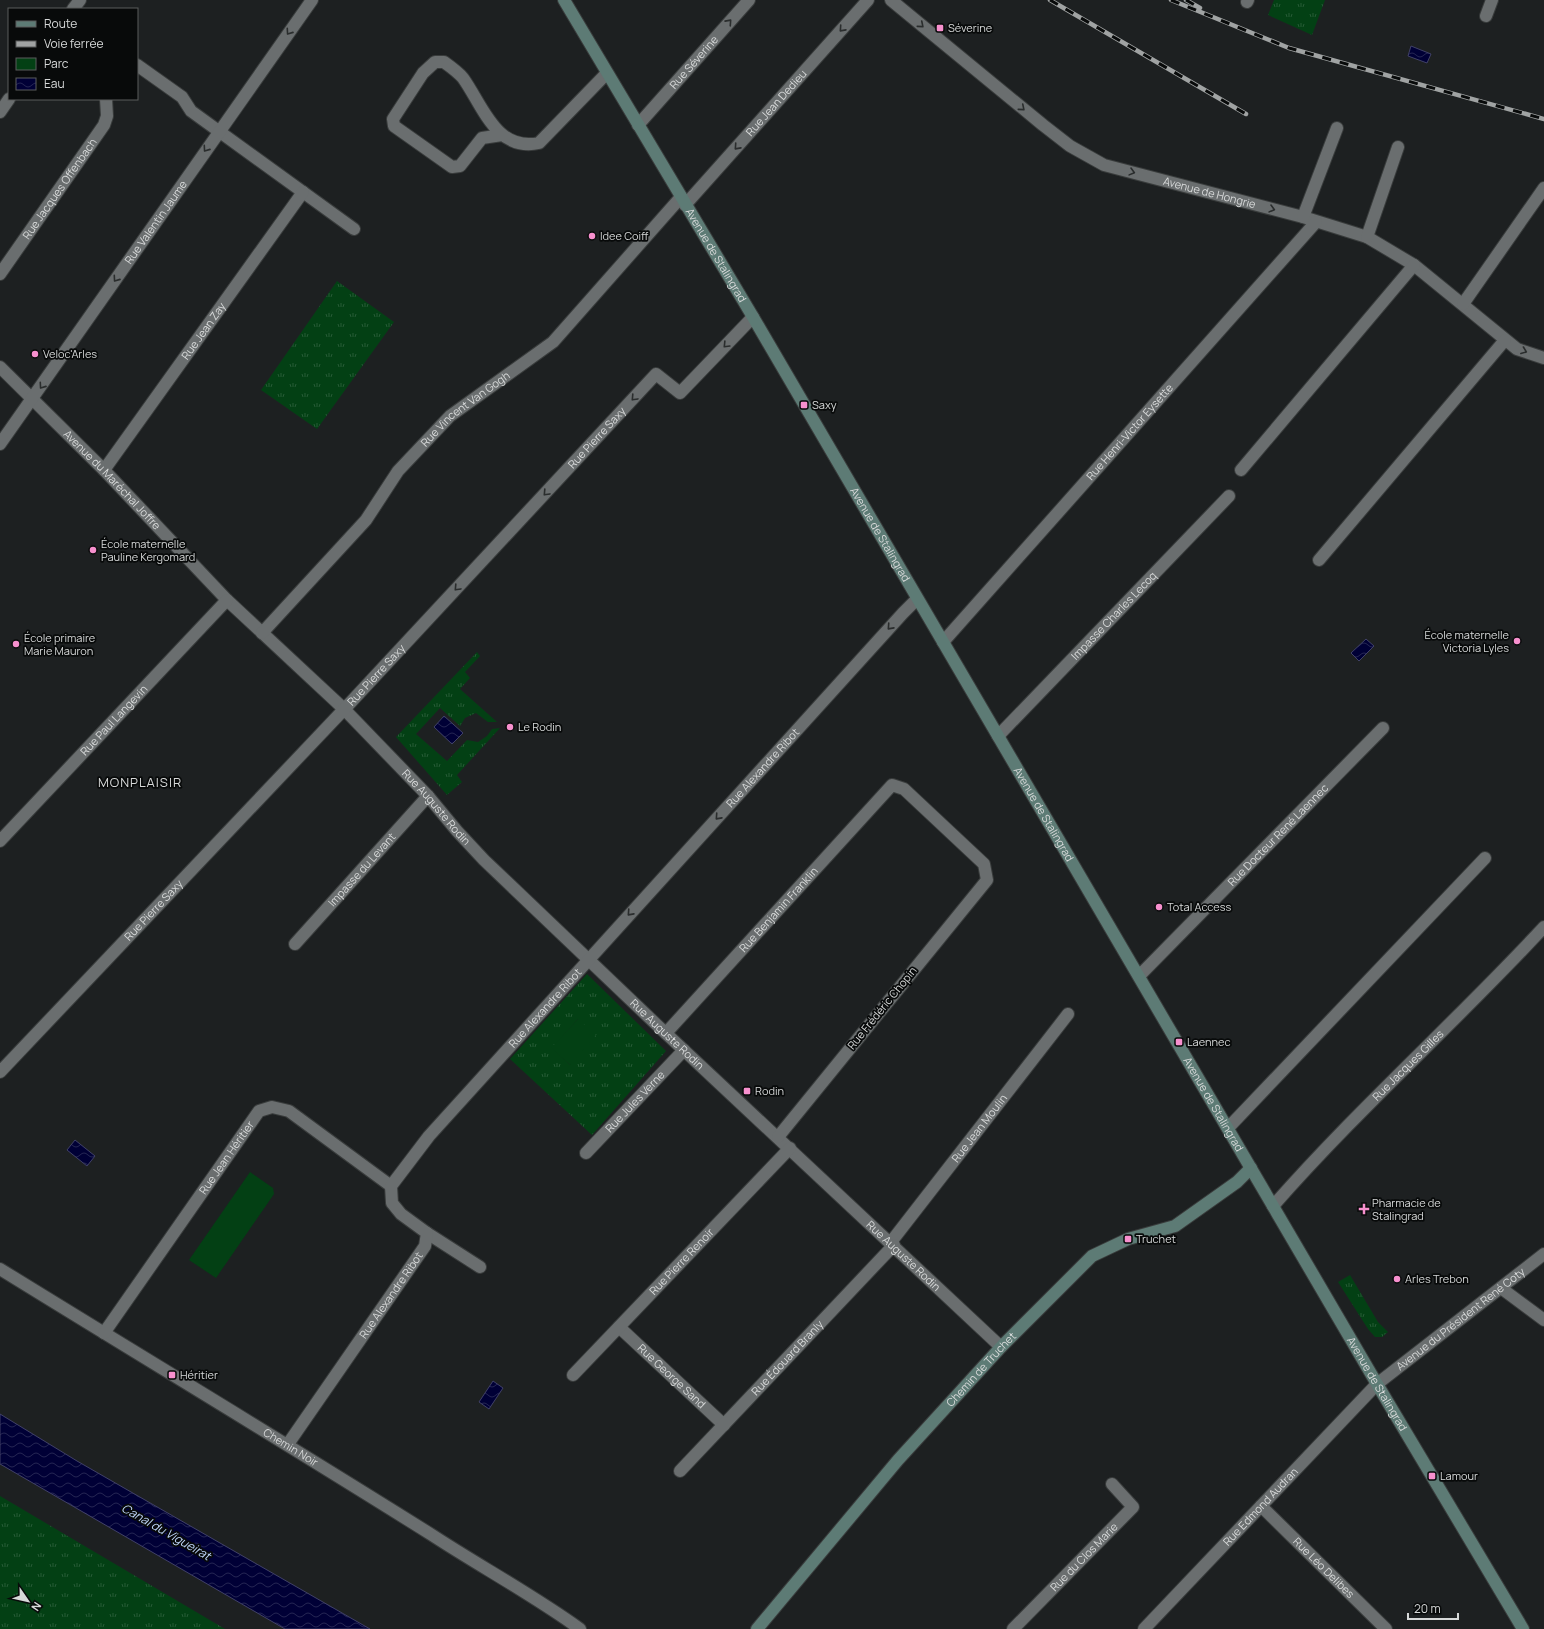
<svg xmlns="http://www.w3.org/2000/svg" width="1544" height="1629" viewBox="0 0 1544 1629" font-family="Manrope,sans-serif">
  <defs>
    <pattern id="grass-tufts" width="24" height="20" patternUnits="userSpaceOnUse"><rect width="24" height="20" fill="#034014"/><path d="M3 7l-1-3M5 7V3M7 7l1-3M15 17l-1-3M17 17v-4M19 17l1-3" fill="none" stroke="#275b36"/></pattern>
    <pattern id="water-waves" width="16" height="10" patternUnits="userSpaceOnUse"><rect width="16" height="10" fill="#000036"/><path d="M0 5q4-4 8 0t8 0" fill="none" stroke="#242552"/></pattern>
  </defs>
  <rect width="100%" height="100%" fill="#1d2021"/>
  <g fill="url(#grass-tufts)" fill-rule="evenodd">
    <path d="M1274,0H1325L1312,35L1268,15Z"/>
    <path d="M337,281L394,322L317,429L261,390Z"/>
    <path d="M477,652L480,656L465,672L470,678L460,689L497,722H488L476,713L465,718L460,726L440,708L416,734L447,761L467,740L478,742L487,736L492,729L500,728L457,775L462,782L447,795L396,737Z"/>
    <path d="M587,974L666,1051L592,1135L510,1059ZM578,1019L570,1065L552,1048Z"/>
    <path d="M1350,1275L1378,1322L1388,1332L1382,1337H1375L1368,1329L1338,1282Z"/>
    <path d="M0,1496L225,1629H0Z"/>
  </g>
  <g fill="#034014">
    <path d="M578,1019L596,1035L570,1065L551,1048Z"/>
    <path d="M250,1172L273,1188L274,1194L216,1278L189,1260Z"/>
  </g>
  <g fill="url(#water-waves)" stroke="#404167">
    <path d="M1411,46L1431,54L1427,63L1408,56Z"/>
    <path d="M1366,639L1374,646L1359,661L1351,653Z"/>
    <path d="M444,716L463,733L452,744L434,727Z"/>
    <path d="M75,1140L95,1156L87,1166L67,1150Z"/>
    <path d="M493,1381L503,1388L489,1409L479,1402Z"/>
    <path d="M0,1414L77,1461L370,1629H285L0,1464Z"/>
  </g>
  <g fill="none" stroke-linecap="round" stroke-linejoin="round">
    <defs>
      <g id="street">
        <path id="s1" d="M891,0L1043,125L1070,146L1104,165L1303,217L1367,237L1414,265L1517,349L1544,358"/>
        <path d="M1247,2L1248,0"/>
        <path d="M73,9L80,0"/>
        <path d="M1486,16L1492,0"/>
        <path d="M137,65L182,97L191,111L354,229"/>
        <path d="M0,112L9,99"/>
        <path id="s2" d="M638,125L749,0"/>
        <path d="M502,135L482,138L460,166L452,167L394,126L393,119L423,73L435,62H444C451,67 458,72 463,78C483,106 496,152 539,143L607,73"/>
        <path id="s3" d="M685,205L868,0"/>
        <path d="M1303,217L1337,128"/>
        <path d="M1367,237L1398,147"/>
        <path id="s4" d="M0,274L104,125L107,116L106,99"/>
        <path d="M1463,304L1544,188"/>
        <path id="s5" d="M0,367L104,470L227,600L344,709L428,796L457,831L484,860L657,1025L1001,1347"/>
        <path id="s6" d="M0,444L312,0"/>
        <path id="s7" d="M104,470L303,192"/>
        <path d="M1241,470L1414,265"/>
        <path d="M1319,560L1505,340"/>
        <path id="s8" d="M262,633L366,520L398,471L450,416L553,342L681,197"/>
        <path id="s9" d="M943,642L1316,222"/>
        <path id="s10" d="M998,736L1229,496"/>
        <path id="s11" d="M0,841L227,600"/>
        <path id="s12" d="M295,944L428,796"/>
        <path id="s13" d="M1139,976L1383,728"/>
        <path id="s14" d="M666,1033L892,785L904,789L984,864L987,880L778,1137"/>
        <path id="s15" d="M0,1072L351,702L656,374L680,393L753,317"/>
        <path d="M1228,1128L1485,858"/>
        <path id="s16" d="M586,1153L684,1050"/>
        <path id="s17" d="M1273,1206C1359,1108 1456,1022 1544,927"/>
        <path d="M427,1233L480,1267"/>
        <path id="s18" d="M891,1242L1068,1014"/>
        <path id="s19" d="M0,1269C144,1358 289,1445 432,1535C481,1567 533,1595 580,1629"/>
        <path d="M1501,1288L1544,1320"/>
        <path id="s20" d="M619,1327L724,1425"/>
        <path id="s21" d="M104,1333L259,1111L272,1107L289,1111L391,1186"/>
        <path id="s22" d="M573,1375L790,1148"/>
        <path id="s23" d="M288,1444L425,1246L427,1233L401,1214L392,1203L391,1186L429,1136L903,613L917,599"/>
        <path id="s24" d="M680,1471L894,1245"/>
        <path id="s25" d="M1261,1506L1386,1629"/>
        <path id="s26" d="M1013,1629L1133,1507L1112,1484"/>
        <path id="s27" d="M1144,1629L1377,1384L1544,1254"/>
      </g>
      <g id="secondary">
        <path id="s28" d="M564,0L753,317L1377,1384L1523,1629"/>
        <path id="s29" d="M757,1629L898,1460L1001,1347L1092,1256L1128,1239L1175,1226L1237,1182L1251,1168"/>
      </g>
    </defs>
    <use href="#street" stroke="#393c3c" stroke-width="14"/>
    <use href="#secondary" stroke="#393c3c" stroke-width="14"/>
    <use href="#street" stroke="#6a6e6f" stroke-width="12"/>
    <use href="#secondary" stroke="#5d7b75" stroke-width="12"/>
    <defs>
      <g id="rail">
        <path d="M1050,0L1246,114"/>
        <path d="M1171,0L1289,48L1544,119"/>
        <path d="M1186,0L1200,8"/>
      </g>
    </defs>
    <use href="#rail" stroke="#a0a3a3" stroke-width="4.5"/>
    <use href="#rail" stroke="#080a0a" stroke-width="3" stroke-dasharray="9" stroke-linecap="butt"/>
  </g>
  <defs><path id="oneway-chevron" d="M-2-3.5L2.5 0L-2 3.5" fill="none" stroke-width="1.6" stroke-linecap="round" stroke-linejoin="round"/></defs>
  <g stroke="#2a2d2d">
    <use href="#oneway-chevron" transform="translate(729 22) rotate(-48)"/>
    <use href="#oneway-chevron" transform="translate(921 25) rotate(40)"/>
    <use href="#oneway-chevron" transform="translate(842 29) rotate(132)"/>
    <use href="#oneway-chevron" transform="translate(289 32) rotate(125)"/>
    <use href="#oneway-chevron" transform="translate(1022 108) rotate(40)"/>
    <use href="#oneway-chevron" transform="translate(737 147) rotate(132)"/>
    <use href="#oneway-chevron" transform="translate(206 149) rotate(125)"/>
    <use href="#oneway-chevron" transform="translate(1132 172) rotate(15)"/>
    <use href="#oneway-chevron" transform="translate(1272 209) rotate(15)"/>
    <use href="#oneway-chevron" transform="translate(116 279) rotate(125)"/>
    <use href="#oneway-chevron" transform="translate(726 345) rotate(134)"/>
    <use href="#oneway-chevron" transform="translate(1524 351) rotate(21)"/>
    <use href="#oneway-chevron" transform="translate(42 386) rotate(125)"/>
    <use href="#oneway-chevron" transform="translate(634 398) rotate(133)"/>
    <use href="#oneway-chevron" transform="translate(546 493) rotate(133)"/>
    <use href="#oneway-chevron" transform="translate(457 588) rotate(133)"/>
    <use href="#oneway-chevron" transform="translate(890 627) rotate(132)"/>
    <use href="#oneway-chevron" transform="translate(718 817) rotate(132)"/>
    <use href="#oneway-chevron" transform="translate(630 913) rotate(132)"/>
  </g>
  <g fill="#f790ce" stroke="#080a0a" stroke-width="1.5">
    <rect x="936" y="24" width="8" height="8" rx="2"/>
    <circle cx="592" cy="236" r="4"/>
    <circle cx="35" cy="354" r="4"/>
    <rect x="800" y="401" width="8" height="8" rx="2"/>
    <circle cx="93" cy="550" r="4"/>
    <circle cx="1517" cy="641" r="4"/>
    <circle cx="16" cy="644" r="4"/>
    <circle cx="510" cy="727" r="4"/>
    <circle cx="1159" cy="907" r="4"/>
    <rect x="1175" y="1038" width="8" height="8" rx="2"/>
    <rect x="743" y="1087" width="8" height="8" rx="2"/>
    <path d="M1362 1203h4v4h4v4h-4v4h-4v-4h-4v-4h4z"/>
    <rect x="1124" y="1235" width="8" height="8" rx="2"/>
    <circle cx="1397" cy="1279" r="4"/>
    <rect x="168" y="1371" width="8" height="8" rx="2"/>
    <rect x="1428" y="1472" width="8" height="8" rx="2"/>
  </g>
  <g text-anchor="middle" stroke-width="3.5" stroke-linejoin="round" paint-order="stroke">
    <g font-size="11" fill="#d7d9d9" stroke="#080a0a" text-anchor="start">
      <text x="948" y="32">Séverine</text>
      <text x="600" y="240">Idee Coiff</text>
      <text x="43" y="358">Veloc'Arles</text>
      <text x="812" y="409">Saxy</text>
      <text x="101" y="548">École maternelle<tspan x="101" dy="13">Pauline Kergomard</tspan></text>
      <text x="1509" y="639" text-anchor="end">École maternelle<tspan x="1509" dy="13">Victoria Lyles</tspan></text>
      <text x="24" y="642">École primaire<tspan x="24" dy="13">Marie Mauron</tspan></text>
      <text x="518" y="731">Le Rodin</text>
      <text x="1167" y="911">Total Access</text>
      <text x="1187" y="1046">Laennec</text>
      <text x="755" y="1095">Rodin</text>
      <text x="1372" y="1207">Pharmacie de<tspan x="1372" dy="13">Stalingrad</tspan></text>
      <text x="1136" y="1243">Truchet</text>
      <text x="1405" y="1283">Arles Trebon</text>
      <text x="180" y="1379">Héritier</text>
      <text x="1440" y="1480">Lamour</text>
    </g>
    <g font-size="11" fill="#d7d9d9" stroke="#080a0a">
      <text dy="4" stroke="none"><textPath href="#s2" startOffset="84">Rue Séverine</textPath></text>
      <text dy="4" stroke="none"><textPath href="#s3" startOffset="137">Rue Jean Dedieu</textPath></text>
      <text dy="4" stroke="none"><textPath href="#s4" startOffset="104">Rue Jacques Offenbach</textPath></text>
      <text dy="4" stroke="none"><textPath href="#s1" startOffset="379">Avenue de Hongrie</textPath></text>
      <text dy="4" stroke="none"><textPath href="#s6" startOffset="271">Rue Valentin Jaume</textPath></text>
      <text dy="4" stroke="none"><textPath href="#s28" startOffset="297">Avenue de Stalingrad</textPath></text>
      <text dy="4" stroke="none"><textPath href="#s7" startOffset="171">Rue Jean Zay</textPath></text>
      <text dy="4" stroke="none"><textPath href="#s8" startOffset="304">Rue Vincent Van Gogh</textPath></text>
      <text dy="4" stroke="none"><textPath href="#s9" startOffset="281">Rue Henri-Victor Eysette</textPath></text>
      <text dy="4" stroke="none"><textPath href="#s15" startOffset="871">Rue Pierre Saxy</textPath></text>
      <text dy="4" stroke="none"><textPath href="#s5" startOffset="159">Avenue du Maréchal Joffre</textPath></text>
      <text dy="4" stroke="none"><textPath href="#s28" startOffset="621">Avenue de Stalingrad</textPath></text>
      <text dy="4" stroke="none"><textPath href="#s10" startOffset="167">Impasse Charles Lecoq</textPath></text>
      <text dy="4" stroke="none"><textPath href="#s15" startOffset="547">Rue Pierre Saxy</textPath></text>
      <text dy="4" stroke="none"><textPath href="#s11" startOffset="166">Rue Paul Langevin</textPath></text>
      <text dy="4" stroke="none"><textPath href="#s23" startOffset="877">Rue Alexandre Ribot</textPath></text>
      <text dy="4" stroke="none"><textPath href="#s5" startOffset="620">Rue Auguste Rodin</textPath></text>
      <text dy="4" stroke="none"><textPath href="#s28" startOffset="945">Avenue de Stalingrad</textPath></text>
      <text dy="4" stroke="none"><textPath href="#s13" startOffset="198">Rue Docteur René Laennec</textPath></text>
      <text dy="4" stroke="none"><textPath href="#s12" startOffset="100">Impasse du Levant</textPath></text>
      <text dy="4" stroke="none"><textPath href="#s14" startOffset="167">Rue Benjamin Franklin</textPath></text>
      <text dy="4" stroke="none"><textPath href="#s15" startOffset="223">Rue Pierre Saxy</textPath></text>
      <text dy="4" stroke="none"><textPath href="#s23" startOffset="553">Rue Alexandre Ribot</textPath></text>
      <text transform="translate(882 1008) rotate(-51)" y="4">Rue Frédéric Chopin</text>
      <text dy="4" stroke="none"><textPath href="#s5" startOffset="944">Rue Auguste Rodin</textPath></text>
      <text dy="4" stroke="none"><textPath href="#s17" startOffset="195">Rue Jacques Gilles</textPath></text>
      <text dy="4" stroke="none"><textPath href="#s16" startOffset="71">Rue Jules Verne</textPath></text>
      <text dy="4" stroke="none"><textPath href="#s28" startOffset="1281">Avenue de Stalingrad</textPath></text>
      <text dy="4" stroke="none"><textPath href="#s18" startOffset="144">Rue Jean Moulin</textPath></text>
      <text dy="4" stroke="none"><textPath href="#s21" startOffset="214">Rue Jean Héritier</textPath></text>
      <text dy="4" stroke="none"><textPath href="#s5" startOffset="1268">Rue Auguste Rodin</textPath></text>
      <text dy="4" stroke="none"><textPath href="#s22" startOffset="157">Rue Pierre Renoir</textPath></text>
      <text dy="4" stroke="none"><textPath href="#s23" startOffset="181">Rue Alexandre Ribot</textPath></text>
      <text dy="4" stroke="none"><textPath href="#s27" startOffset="444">Avenue du Président René Coty</textPath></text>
      <text dy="4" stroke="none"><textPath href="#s24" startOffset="156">Rue Édouard Branly</textPath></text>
      <text dy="4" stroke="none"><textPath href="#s29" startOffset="343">Chemin de Truchet</textPath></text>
      <text dy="4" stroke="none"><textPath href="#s20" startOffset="72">Rue George Sand</textPath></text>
      <text dy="4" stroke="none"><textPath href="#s28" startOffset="1605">Avenue de Stalingrad</textPath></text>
      <text dy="4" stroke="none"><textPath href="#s19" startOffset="341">Chemin Noir</textPath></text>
      <text dy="4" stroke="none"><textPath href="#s27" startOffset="169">Rue Edmond Audran</textPath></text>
      <text dy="4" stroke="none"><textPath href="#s26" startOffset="101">Rue du Clos Marie</textPath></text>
      <text dy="4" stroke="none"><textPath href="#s25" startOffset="88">Rue Léo Delibes</textPath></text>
    </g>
    <g font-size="12" font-style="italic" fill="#c1d8fd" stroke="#080a0a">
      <text transform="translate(166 1532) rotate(30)" y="4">Canal du Vigueirat</text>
    </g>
    <g font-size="13" letter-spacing="1" fill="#d7d9d9" stroke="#080a0a">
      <text x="140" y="787">MONPLAISIR</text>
    </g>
  </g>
  <rect x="8" y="8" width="130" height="92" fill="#080a0a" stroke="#5b5d5d"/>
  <rect x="16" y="21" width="20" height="6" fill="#5d7b75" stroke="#5b5d5d"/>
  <text x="44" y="28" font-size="12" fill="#d7d9d9">Route</text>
  <rect x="16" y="41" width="20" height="6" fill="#a0a3a3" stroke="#5b5d5d"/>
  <text x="44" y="48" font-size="12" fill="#d7d9d9">Voie ferrée</text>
  <rect x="16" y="58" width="20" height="12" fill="#034014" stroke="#5b5d5d"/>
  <text x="44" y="68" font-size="12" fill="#d7d9d9">Parc</text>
  <rect x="16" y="78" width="20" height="12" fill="url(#water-waves)" stroke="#5b5d5d"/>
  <text x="44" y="88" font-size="12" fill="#d7d9d9">Eau</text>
  <g transform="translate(28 1601) rotate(124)" stroke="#080a0a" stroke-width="3" paint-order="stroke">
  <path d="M0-3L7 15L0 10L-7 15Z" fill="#d7d9d9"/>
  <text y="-6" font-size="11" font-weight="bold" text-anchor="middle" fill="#d7d9d9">N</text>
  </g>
  <path d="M1408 1613v6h50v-6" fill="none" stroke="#d7d9d9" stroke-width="2"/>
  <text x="1414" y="1613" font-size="12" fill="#d7d9d9" stroke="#080a0a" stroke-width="3" paint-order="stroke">20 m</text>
</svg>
